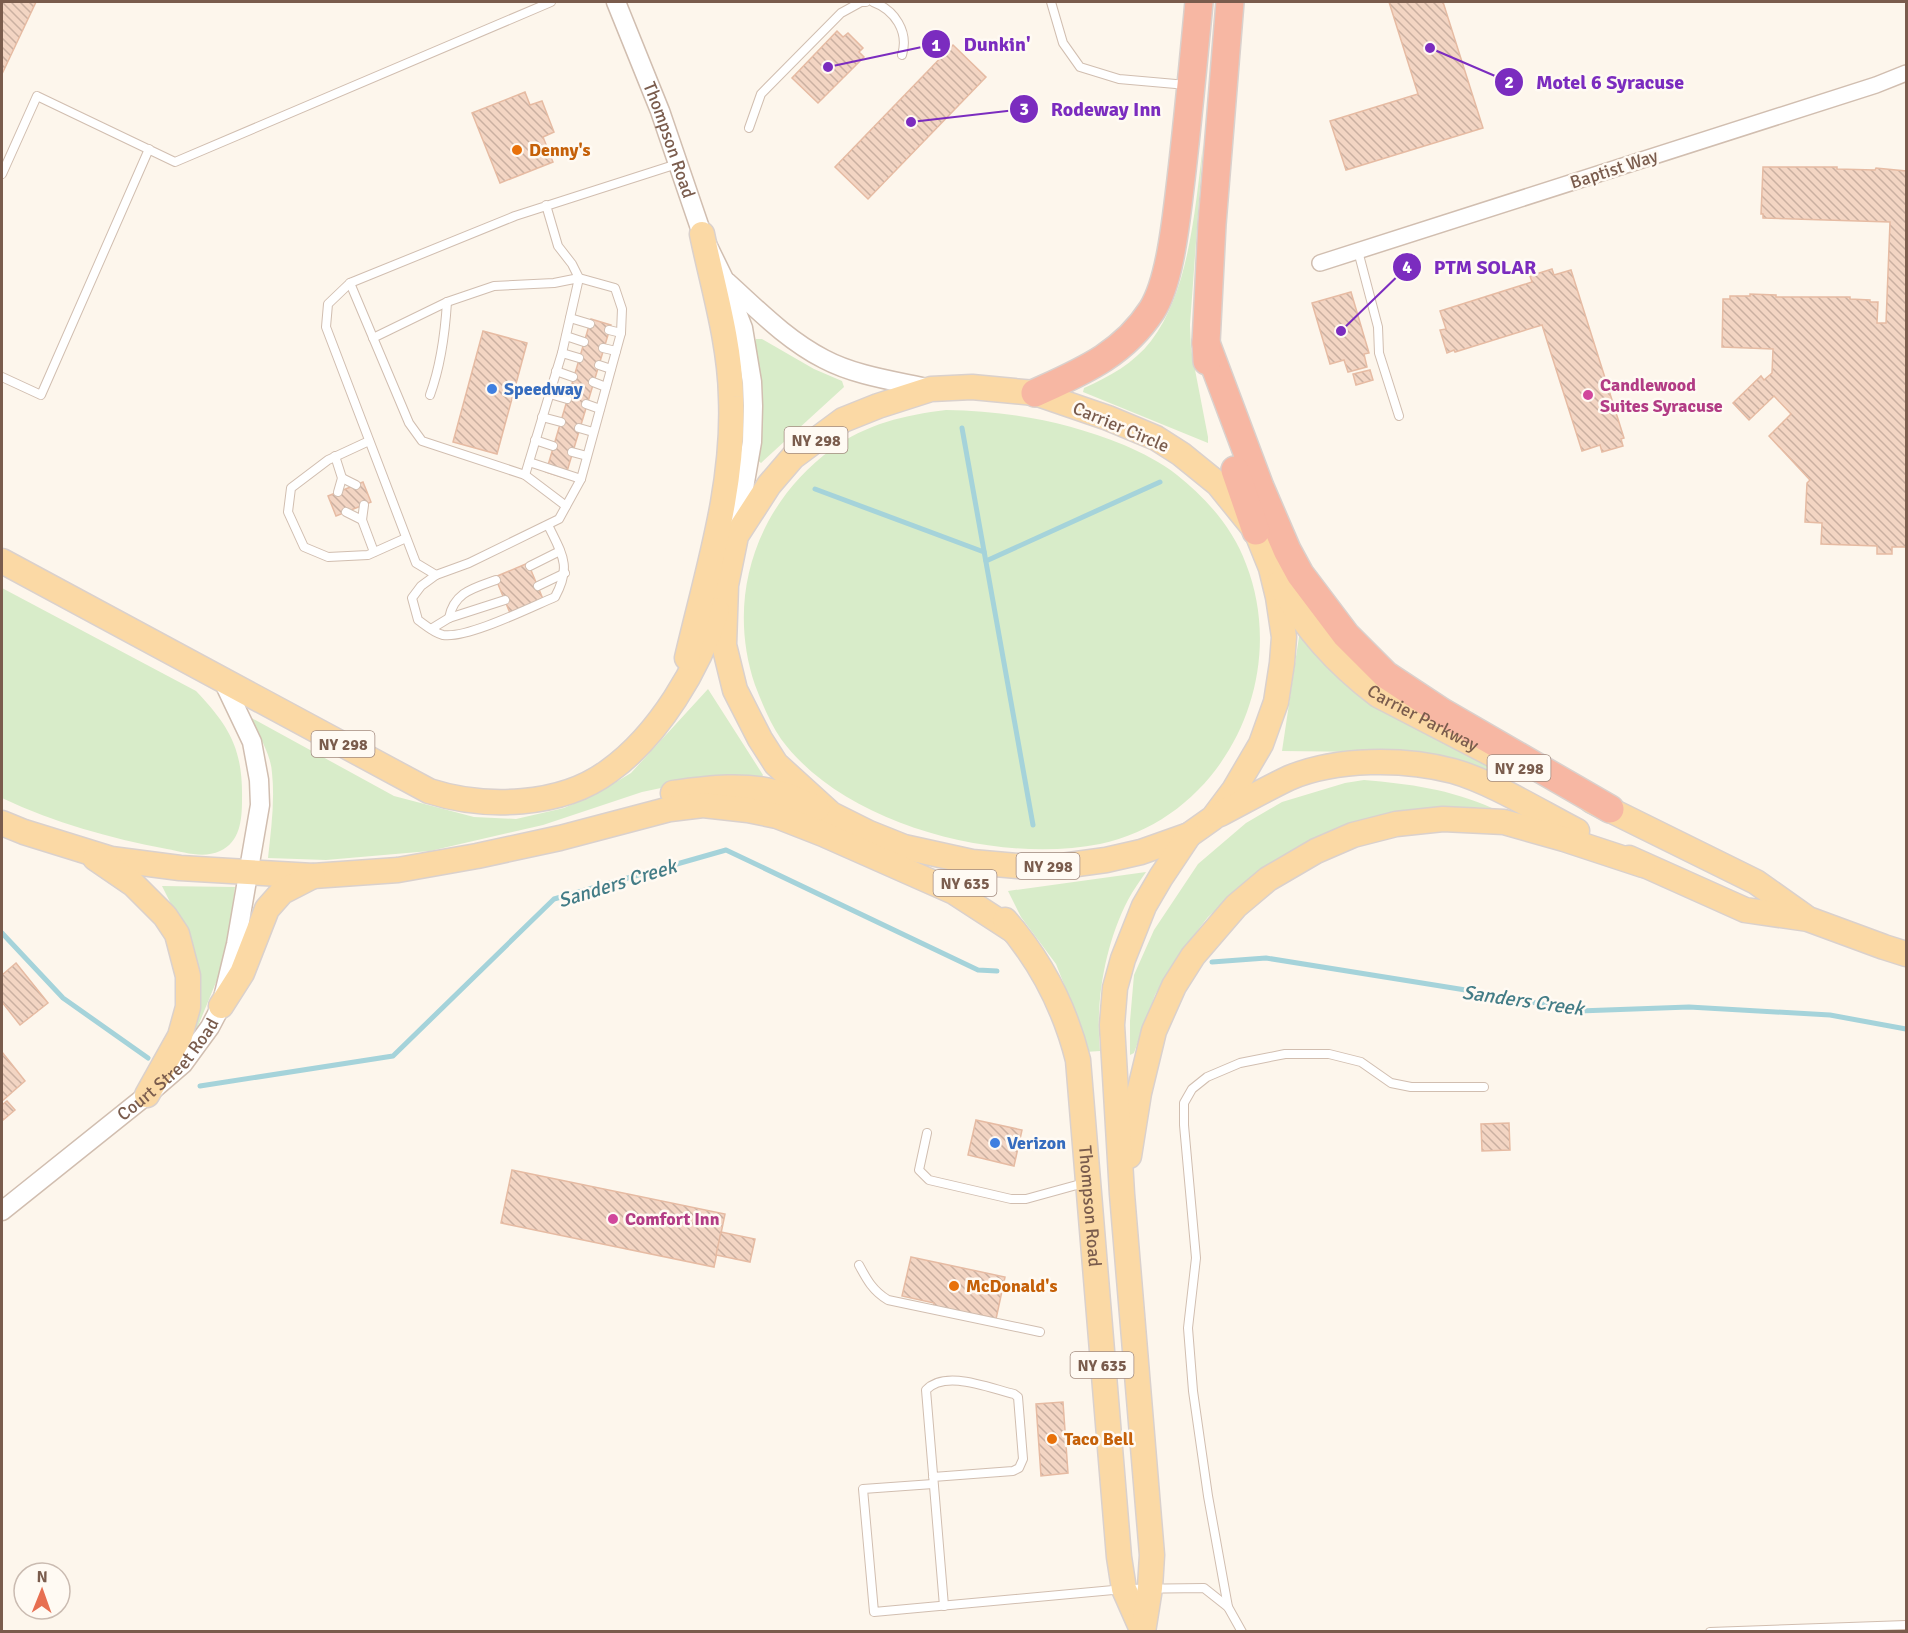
<svg xmlns="http://www.w3.org/2000/svg" width="1908" height="1633" viewBox="0 0 1908 1633" font-family="Signika,sans-serif">
  <defs>
    <pattern id="building-back-hatch" width="6" height="6" patternUnits="userSpaceOnUse" patternTransform="scale(1.5)"><rect width="6" height="6" fill="#f3d5c3"/><path d="M-1 5l2 2M0 0l6 6M5-1l2 2" fill="none" stroke="#cab0a1"/></pattern>
  </defs>
  <rect width="100%" height="100%" fill="#fdf6ec"/>
  <g fill="#d8ecc9">
    <path d="M1203,145L1190,325L1191,349L1208,437V443L1083,392L1084,388C1109,377 1134,363 1151,341C1190,290 1195,207 1203,145Z"/>
    <path d="M756,339H762L814,369L842,381L844,387L761,463L755,458L754,346Z"/>
    <path d="M946,410C1008,411 1066,421 1124,445C1142,453 1161,462 1177,475C1206,498 1233,528 1246,564C1291,679 1223,818 1100,844C998,864 845,826 781,739C770,723 762,703 755,685C725,596 757,504 832,449C866,424 905,415 946,410Z"/>
    <path d="M2,588L196,691C230,727 243,749 242,800C242,820 240,842 220,851C203,859 184,852 167,849C109,838 55,823 2,798Z"/>
    <path d="M1300,630L1492,761L1485,775L1368,752L1282,751Z"/>
    <path d="M708,689L763,775L759,781L680,784L642,792L543,825L430,851L326,860L268,858C271,830 275,801 272,773C271,754 258,733 248,716L394,796L474,817L516,819L564,808L598,793L631,773Z"/>
    <path d="M1364,780C1410,784 1449,789 1492,808L1446,807L1406,810L1361,821L1296,848L1253,876L1208,917L1177,957L1155,995L1134,1053L1130,1055V1021L1134,975L1154,930L1198,864L1246,823L1282,802L1345,783Z"/>
    <path d="M1146,872C1140,881 1133,890 1128,900C1105,944 1095,1002 1100,1051L1085,1052L1079,1022L1056,964L1021,917L1008,891Z"/>
    <path d="M162,886L235,887L226,958L198,1026L187,1045L185,932Z"/>
  </g>
  <g fill="none" stroke-linecap="round" stroke-linejoin="round">
    <g stroke="#a5d3da" stroke-width="5">
      <path d="M962,428L1033,825"/>
      <path d="M815,489L984,552"/>
      <path d="M986,561L1160,482"/>
      <path d="M2,933L63,998L148,1058"/>
      <path d="M1212,962L1266,958L1478,992L1579,1011L1689,1007L1830,1015L1906,1029"/>
      <path d="M200,1086L393,1056L554,899L726,850L978,970L997,971"/>
    </g>
  </g>
  <g fill="url(#building-back-hatch)" stroke="#e6bba3" stroke-width="1.5">
    <path d="M2,2H36L2,74Z"/>
    <path d="M1389,2H1443L1483,128L1346,170L1330,121L1418,94Z"/>
    <path d="M837,31L843,37L848,33L863,48L859,52L864,57L818,103L792,78Z"/>
    <path d="M953,45L986,77L868,199L835,167Z"/>
    <path d="M525,92L530,105L542,101L554,132L543,137L553,162L500,183L472,113Z"/>
    <path d="M1763,167H1837V169L1875,170L1876,168L1906,171V547H1892V554H1877V546L1821,544L1822,523L1805,522L1807,483L1810,480L1769,436L1791,414L1774,396L1749,420L1733,403L1761,376L1764,380L1772,373L1773,349L1722,347L1723,299H1730V296H1750V294L1776,295V297H1850V299L1870,300V302H1878L1877,323H1886L1890,222L1763,218V214H1761Z"/>
    <path d="M1552,269L1554,275L1571,270L1624,438L1621,439L1623,446L1602,452L1600,445L1582,451L1542,325L1455,352L1454,350L1447,353L1440,330L1446,329L1440,311L1532,282L1530,276Z"/>
    <path d="M1351,292L1369,353L1364,354L1367,367L1348,372L1344,360L1330,364L1312,303Z"/>
    <path d="M591,319L611,325L565,478L546,472Z"/>
    <path d="M483,331L527,343L497,454L453,442Z"/>
    <path d="M1370,370L1373,380L1356,385L1353,374Z"/>
    <path d="M363,482L371,502L336,516L328,496Z"/>
    <path d="M528,563L543,599L510,613L495,577Z"/>
    <path d="M16,963L48,1003L20,1025L2,1002V975Z"/>
    <path d="M2,1052L25,1081L2,1101Z"/>
    <path d="M7,1101L15,1110L2,1121V1103L3,1104Z"/>
    <path d="M976,1120L1022,1130L1014,1166L968,1155Z"/>
    <path d="M1509,1123L1510,1150L1482,1151L1481,1124Z"/>
    <path d="M512,1170L725,1214L714,1267L501,1223Z"/>
    <path d="M721,1232L755,1239L750,1262L716,1255Z"/>
    <path d="M911,1257L1005,1277L996,1319L980,1315V1319L933,1309L934,1303L902,1296Z"/>
    <path d="M1063,1402L1068,1473L1041,1476L1036,1404Z"/>
  </g>
  <g fill="none" stroke-linecap="round" stroke-linejoin="round">
    <defs>
      <g id="service">
        <path d="M873,2C895,10 909,32 902,55"/>
        <path d="M1051,2L1063,43L1080,67L1119,79L1187,85"/>
        <path d="M749,128L761,94L841,13L861,2H866"/>
        <path d="M2,174L37,96L175,162L551,2"/>
        <path d="M546,205L558,246L572,264L579,278L615,288L622,309L621,333L581,479L559,519L469,563L436,575L416,563L326,327L328,304L350,283L515,216L677,164"/>
        <path d="M1358,251L1378,327L1379,353L1399,416"/>
        <path d="M350,283L409,423L422,441L525,475L566,506"/>
        <path d="M570,318L590,324"/>
        <path d="M609,330L621,333"/>
        <path d="M566,336L584,342"/>
        <path d="M373,338L447,302L494,286L554,283L579,278L562,353L525,475"/>
        <path d="M603,348L616,351"/>
        <path d="M562,353L579,358"/>
        <path d="M599,365L611,369"/>
        <path d="M556,371L573,377"/>
        <path d="M2,377L41,395L149,149"/>
        <path d="M593,382L606,387"/>
        <path d="M550,394L567,399"/>
        <path d="M430,395C441,365 445,334 447,302"/>
        <path d="M586,404L600,409"/>
        <path d="M542,417L561,422"/>
        <path d="M579,428L593,432"/>
        <path d="M535,440L553,446"/>
        <path d="M369,441L328,460L291,488L288,512L304,547L328,557L368,555L406,538"/>
        <path d="M572,452L587,456"/>
        <path d="M335,456L342,478L338,492"/>
        <path d="M529,462L581,479"/>
        <path d="M342,478L356,485"/>
        <path d="M346,512L362,520L364,505"/>
        <path d="M362,520L374,552"/>
        <path d="M530,566L560,551"/>
        <path d="M436,575L421,586L412,598L418,620C425,625 434,633 443,635C467,639 531,607 555,597C572,566 562,554 548,525"/>
        <path d="M538,586L565,573"/>
        <path d="M449,618C454,592 474,588 496,580"/>
        <path d="M431,629L449,618L505,600"/>
        <path d="M927,1133L919,1170L929,1180L1011,1199H1026L1084,1183"/>
        <path d="M859,1265C867,1280 873,1291 888,1300L1040,1332"/>
        <path d="M933,1477L1013,1471L1019,1468L1023,1459L1018,1397L1014,1394C989,1388 945,1369 926,1390L944,1606"/>
        <path d="M933,1484L863,1489L874,1612L1124,1589L1204,1588L1228,1607L1242,1632"/>
        <path d="M1228,1607L1208,1496L1193,1391L1188,1328L1196,1258L1184,1125V1103L1192,1089L1207,1077L1240,1063L1285,1054H1329L1361,1062L1391,1083L1411,1087H1484"/>
        <path d="M1710,1632L1906,1625"/>
      </g>
      <path id="minor" d="M1320,263L1876,85L1906,73"/>
      <g id="tertiary">
        <path id="s1" d="M616,2L660,111L702,234L724,279L743,328L752,382L753,406L752,442L737,528"/>
        <path d="M727,282C758,310 787,340 824,359C856,376 896,381 931,389"/>
        <path id="s2" d="M2,1211L147,1095L183,1064L210,1027L221,1006L236,944L260,805L259,780L252,742L222,679"/>
      </g>
      <g id="primary">
        <path d="M972,387L1035,393L1108,418L1156,438L1181,454L1218,484L1256,531L1271,568L1278,597L1284,637L1282,663L1276,702L1261,744L1234,790L1213,818L1189,835L1141,852L1106,860L1062,866H1018L972,862L904,847L869,833L831,814L776,764L760,739L735,690L724,645L726,585L736,536L769,485L793,457L843,420L878,406L931,389Z"/>
        <path d="M2,561L429,791C485,809 561,807 609,771C659,735 699,668 717,610"/>
        <path id="s3" d="M1279,583C1306,629 1336,663 1378,695L1509,763"/>
        <path d="M687,658C707,572 735,486 731,397C730,342 713,287 702,234"/>
        <path d="M673,793C708,788 747,783 782,794C794,798 806,804 818,808"/>
        <path d="M1592,801L1756,882L1804,916"/>
        <path d="M1220,814C1243,802 1266,789 1289,778C1336,758 1404,758 1453,771C1492,782 1540,812 1577,831"/>
        <path d="M2,823L24,832L111,859L180,868L313,876L398,870L477,856L560,838L670,809L703,805L748,810L777,816L823,834L954,892L1014,931"/>
        <path d="M95,858L133,884L165,916L177,934L188,976V1007L180,1036L147,1095"/>
        <path d="M1629,858L1745,910L1808,919L1884,947L1906,954"/>
        <path id="s4" d="M1005,920C1040,960 1065,1008 1078,1060L1119,1557L1124,1589L1143,1632"/>
        <path d="M221,1006L242,973L267,909L282,892L313,876"/>
        <path d="M1129,1156L1139,1093L1154,1031L1174,986L1193,956L1236,906L1268,879L1316,851L1353,835L1396,824L1443,819L1504,822L1564,839L1643,865"/>
        <path d="M1143,1632L1150,1588L1152,1555L1122,1194L1112,1025L1115,988L1123,959L1144,906L1161,877L1189,835"/>
      </g>
      <g id="motorway">
        <path d="M1206,343L1260,487L1287,550L1300,574L1346,635L1386,675L1442,712L1610,809"/>
        <path d="M1207,361L1206,343L1212,224L1230,2"/>
        <path d="M1035,393C1081,372 1123,355 1152,310C1169,283 1175,229 1179,196C1187,131 1193,66 1199,2"/>
        <path d="M1235,470L1256,531"/>
      </g>
    </defs>
    <use href="#service" stroke="#d1beb0" stroke-width="10"/>
    <use href="#minor" stroke="#d1beb0" stroke-width="18"/>
    <use href="#tertiary" stroke="#d1beb0" stroke-width="21"/>
    <use href="#primary" stroke="#dad1cd" stroke-width="27"/>
    <use href="#motorway" stroke="#dad1cd" stroke-width="30"/>
    <use href="#service" stroke="#fff" stroke-width="8"/>
    <use href="#minor" stroke="#fff" stroke-width="15"/>
    <use href="#tertiary" stroke="#fff" stroke-width="18"/>
    <use href="#primary" stroke="#fbd9a5" stroke-width="24"/>
    <use href="#motorway" stroke="#f7b7a3" stroke-width="27"/>
  </g>
  <g fill="#e8710a" stroke="#fffaf3" stroke-width="2">
    <circle cx="517" cy="150" r="6"/>
    <circle cx="954" cy="1286" r="6"/>
    <circle cx="1052" cy="1439" r="6"/>
  </g>
  <g fill="#3f7fe0" stroke="#fffaf3" stroke-width="2">
    <circle cx="492" cy="389" r="6"/>
    <circle cx="995" cy="1143" r="6"/>
  </g>
  <g fill="#d1479c" stroke="#fffaf3" stroke-width="2">
    <circle cx="1588" cy="395" r="6"/>
    <circle cx="613" cy="1219" r="6"/>
  </g>
  <g text-anchor="middle" stroke-width="5" stroke-linejoin="round" paint-order="stroke">
    <g fill="#fffaf3" stroke="#a28b7f" stroke-width="1.5">
      <rect x="784.5" y="427" width="63" height="26" rx="4.5"/>
      <rect x="311.5" y="731" width="63" height="26" rx="4.5"/>
      <rect x="1487.5" y="755" width="63" height="26" rx="4.5"/>
      <rect x="1016.5" y="853" width="63" height="26" rx="4.5"/>
      <rect x="933.5" y="870" width="63" height="26" rx="4.5"/>
      <rect x="1070.5" y="1352" width="63" height="26" rx="4.5"/>
    </g>
    <g font-size="16" font-weight="bold" fill="#7a5c4d">
      <text x="816" y="446">NY 298</text>
      <text x="343" y="750">NY 298</text>
      <text x="1519" y="774">NY 298</text>
      <text x="1048" y="872">NY 298</text>
      <text x="965" y="889">NY 635</text>
      <text x="1102" y="1371">NY 635</text>
    </g>
    <g font-size="18" fill="#7a5c4d" stroke="#fffaf3">
      <text dy="6" stroke="none"><textPath href="#s1" startOffset="148">Thompson Road</textPath></text>
      <text transform="translate(1614 169) rotate(-18)" y="6">Baptist Way</text>
      <text transform="translate(1121 427) rotate(23)" y="6">Carrier Circle</text>
      <text dy="6" stroke="none"><textPath href="#s3" startOffset="201">Carrier Parkway</textPath></text>
      <text dy="6" stroke="none"><textPath href="#s2" startOffset="219">Court Street Road</textPath></text>
      <text dy="6" stroke="none"><textPath href="#s4" startOffset="306">Thompson Road</textPath></text>
    </g>
    <g font-size="18" font-weight="bold" fill="#c56008" stroke="#fffaf3" text-anchor="start">
      <text x="529" y="156">Denny's</text>
      <text x="966" y="1292">McDonald's</text>
      <text x="1064" y="1445">Taco Bell</text>
    </g>
    <g font-size="18" font-weight="bold" fill="#b23c85" stroke="#fffaf3" text-anchor="start">
      <text x="1600" y="391">Candlewood<tspan x="1600" dy="21">Suites Syracuse</tspan></text>
      <text x="625" y="1225">Comfort Inn</text>
    </g>
    <g font-size="18" font-weight="bold" fill="#366cbe" stroke="#fffaf3" text-anchor="start">
      <text x="504" y="395">Speedway</text>
      <text x="1007" y="1149">Verizon</text>
    </g>
    <g font-size="20" font-style="italic" fill="#437c86" stroke="#fffaf3">
      <text transform="translate(617 883) rotate(-17)" y="7">Sanders Creek</text>
      <text transform="translate(1523 1000) rotate(8)" y="7">Sanders Creek</text>
    </g>
  </g>
  <path fill="none" stroke="#7b2cbf" stroke-width="2" d="M828 67L936 44M1430 48L1509 82M911 122L1024 109M1341 331L1407 267"/>
  <g fill="#7b2cbf" stroke="#fffaf3" stroke-width="2">
    <circle cx="828" cy="67" r="6"/>
    <circle cx="1430" cy="48" r="6"/>
    <circle cx="911" cy="122" r="6"/>
    <circle cx="1341" cy="331" r="6"/>
    <circle cx="936" cy="44" r="15"/>
    <circle cx="1509" cy="82" r="15"/>
    <circle cx="1024" cy="109" r="15"/>
    <circle cx="1407" cy="267" r="15"/>
  </g>
  <g font-size="18" text-anchor="middle" font-weight="bold" fill="#fff">
    <text x="936" y="51">1</text>
    <text x="1509" y="88">2</text>
    <text x="1024" y="115">3</text>
    <text x="1407" y="273">4</text>
  </g>
  <g font-size="20" text-anchor="middle" font-weight="bold" fill="#7b2cbf" stroke="#fffaf3" stroke-width="5" stroke-linejoin="round" paint-order="stroke">
    <text x="997" y="51">Dunkin'</text>
    <text x="1610" y="89">Motel 6 Syracuse</text>
    <text x="1106" y="116">Rodeway Inn</text>
    <text x="1485" y="274">PTM SOLAR</text>
  </g>
  <rect width="1908" height="1633" fill="none" stroke="#7a5c4d" stroke-width="6"/>
  <g transform="translate(42 1591) rotate(1)"><circle r="28" fill="#fffaf3" stroke="#cabbb1" stroke-width="1.5"/>
  <path d="M0-4.5L10 22L0 15L-10 22Z" fill="#e76f51"/>
  <text y="-9" font-size="16" font-weight="bold" text-anchor="middle" fill="#7a5c4d">N</text>
  </g>
</svg>
